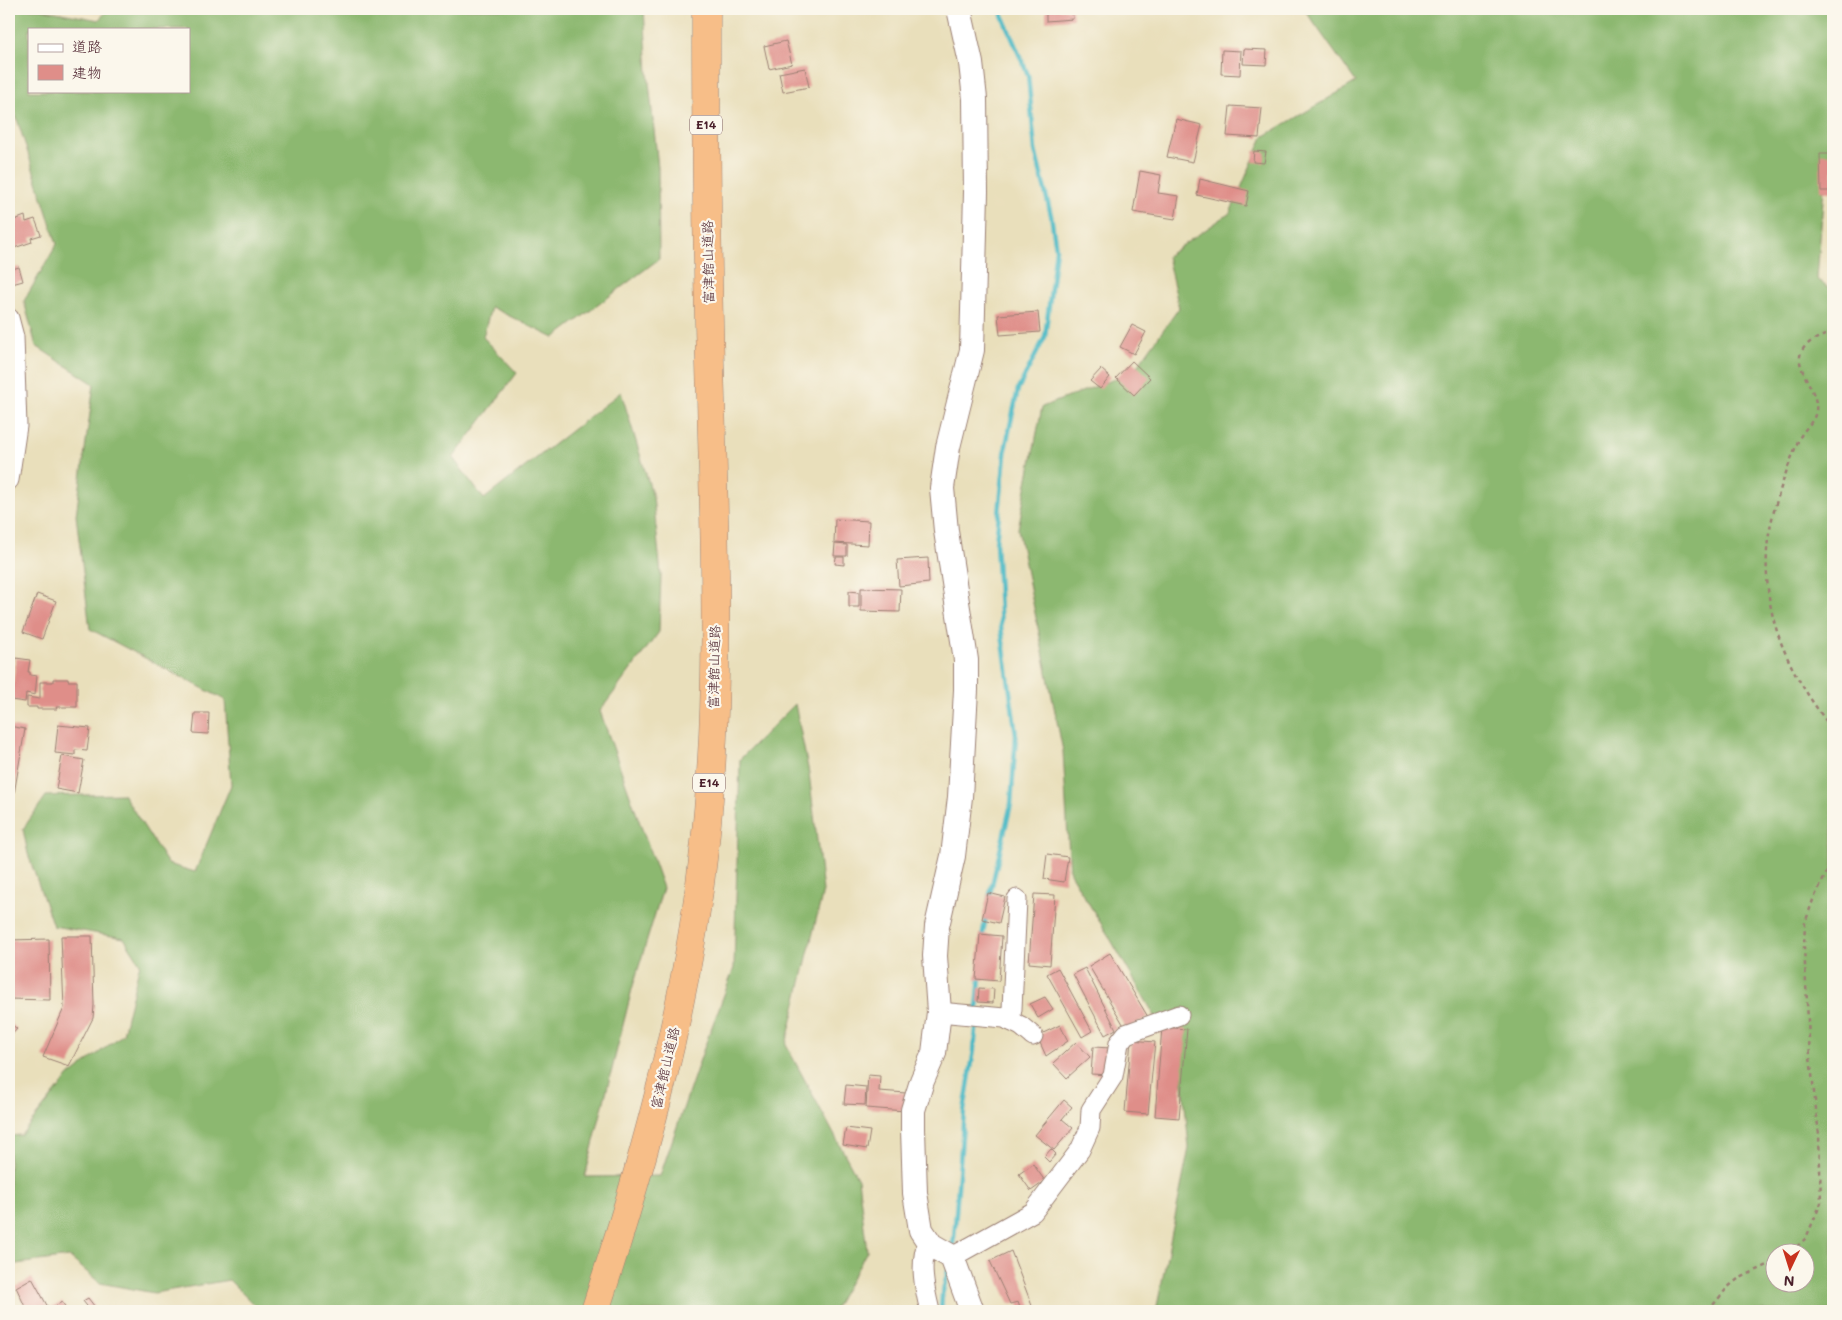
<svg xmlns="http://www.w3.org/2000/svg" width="1842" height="1320" viewBox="0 0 1842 1320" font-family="Mali,'Klee One',sans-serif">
  <rect width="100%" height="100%" fill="#fbf7ec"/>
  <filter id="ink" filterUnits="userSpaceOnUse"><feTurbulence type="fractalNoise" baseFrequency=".02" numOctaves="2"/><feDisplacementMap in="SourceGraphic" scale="10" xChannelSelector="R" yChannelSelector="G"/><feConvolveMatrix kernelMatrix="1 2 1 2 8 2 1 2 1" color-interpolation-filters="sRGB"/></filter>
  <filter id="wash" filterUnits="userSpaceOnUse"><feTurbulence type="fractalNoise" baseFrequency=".0096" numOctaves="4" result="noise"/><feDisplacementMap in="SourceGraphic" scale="20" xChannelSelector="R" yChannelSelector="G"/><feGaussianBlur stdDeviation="1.12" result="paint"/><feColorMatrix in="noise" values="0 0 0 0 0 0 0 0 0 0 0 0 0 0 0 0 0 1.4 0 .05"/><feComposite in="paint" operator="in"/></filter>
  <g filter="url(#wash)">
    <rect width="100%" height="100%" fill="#e9dfbb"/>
    <g fill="#8cb86f" stroke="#6b6c4d" fill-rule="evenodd">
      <path d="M10,9H40L99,20L108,9H644L648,73L658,167L659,259L554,338L491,307L483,337L517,373L453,458L484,499L621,392L653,497L661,575L659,632L600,711L663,888L632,989L585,1177L660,1176L704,1048L734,968L740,759L795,704L809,773L823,891L786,1045L858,1179L867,1251L833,1311H260L229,1280L154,1293L100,1283L69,1257L9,1265V1136L21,1135L69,1076L123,1034L140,963L124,938L53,926L28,854L23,829L46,796L123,794L168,864L195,872L231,785L225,700L90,629L76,515L94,384L36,346L24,301L57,244L9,94ZM29,29H189V91H29Z"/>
      <path d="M1304,9H1833V167L1824,186L1817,279L1833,290V1311H1156L1189,1148L1181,1061L1108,935L1070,873L1063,751L1018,529L1042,407L1133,372L1179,308L1167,256L1230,213L1263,137L1356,82ZM1774,1252H1804V1282H1774Z"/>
    </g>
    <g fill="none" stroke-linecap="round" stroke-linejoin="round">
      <g stroke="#4cb9c5" stroke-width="4.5">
        <path d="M989,898L1011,804L1016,735L1001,627L996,543L1006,445L1018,389L1045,337L1056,249L1051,215L1035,150L1028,75L1002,15V9"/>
        <path d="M982,938L986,916"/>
        <path d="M977,1010L980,976"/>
        <path d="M952,1249L954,1238L964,1111L974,1050L977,1020"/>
        <path d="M941,1311L942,1295L948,1271"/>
      </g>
    </g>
    <g id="blocks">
      <g fill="#df8e89">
        <path d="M1046,9H1072L1073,19L1046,21Z"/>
        <path d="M786,41L792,64L769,69L764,46Z"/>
        <path d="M1244,49L1267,50L1266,65L1243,64Z"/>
        <path d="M1222,50L1241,51L1240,75L1221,74Z"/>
        <path d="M805,68L809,87L783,92L779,73Z"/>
        <path d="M1230,106L1262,108L1259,138L1227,136Z"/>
        <path d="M1176,119L1202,125L1193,162L1167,157Z"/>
        <path d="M1254,151L1266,152L1264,163L1253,162Z"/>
        <path d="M1820,154H1833V191H1821Z"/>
        <path d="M1140,171L1161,175L1158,193L1179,196L1175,219L1133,212Z"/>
        <path d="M1200,179L1249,191L1246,206L1197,195Z"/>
        <path d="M25,216L26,222L35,219L41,235L31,238L32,242L11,249L9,242V222Z"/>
        <path d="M19,267L23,281L12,284L9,270Z"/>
        <path d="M1038,312L1040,332L1000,335L998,315Z"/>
        <path d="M1132,325L1146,332L1134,354L1120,347Z"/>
        <path d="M1132,361L1150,378L1134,395L1116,378Z"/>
        <path d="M1101,369L1110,377L1100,389L1090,381Z"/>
        <path d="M835,519L869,521L868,545L834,543Z"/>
        <path d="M835,544L847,545V556H834Z"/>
        <path d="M836,557H844V565L835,564Z"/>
        <path d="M928,558L929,583L899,586L897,560Z"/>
        <path d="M861,588L901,589L900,612L861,611Z"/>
        <path d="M849,591L859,592V607H849Z"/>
        <path d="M37,594L56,601L42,639L23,632Z"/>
        <path d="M16,658L30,660L28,672H30V675L37,676L35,695L26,693L25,702L11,700Z"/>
        <path d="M53,679H68V681H77V707H56L57,709H37V707H27V697L40,699V682H53Z"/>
        <path d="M195,713H209L208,734L193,733Z"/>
        <path d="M58,725L90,728L87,751L75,750V755L55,753Z"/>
        <path d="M9,726L25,729L10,818H9Z"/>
        <path d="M62,756L84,760L78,793L56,789Z"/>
        <path d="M1047,854L1068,857L1064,882L1044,879Z"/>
        <path d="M988,893L1005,897L999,923L982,919Z"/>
        <path d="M1034,894L1055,895L1050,965L1029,963Z"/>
        <path d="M980,934L1002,936L999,981L976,979Z"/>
        <path d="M61,936H92L94,1005L93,1018L69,1066L43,1057L64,1008Z"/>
        <path d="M49,939L50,1000L9,999V940Z"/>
        <path d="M1110,953L1148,1017L1126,1029L1089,966Z"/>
        <path d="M1058,968L1092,1031L1082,1037L1047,974Z"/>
        <path d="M1085,968L1116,1029L1105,1035L1073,974Z"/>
        <path d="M979,988L994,989L993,1003L978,1002Z"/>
        <path d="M1045,997L1053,1009L1038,1018L1030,1004Z"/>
        <path d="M9,1022L17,1029L9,1038Z"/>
        <path d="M1060,1025L1068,1041L1046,1056L1037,1036Z"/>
        <path d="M1162,1027L1187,1029L1179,1118L1155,1116Z"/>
        <path d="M1131,1040L1155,1042L1148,1114L1125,1112Z"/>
        <path d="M1076,1042L1090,1057L1067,1078L1053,1063Z"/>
        <path d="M1093,1047L1111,1048L1110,1075L1091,1074Z"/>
        <path d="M868,1075L880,1076L879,1091L906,1093L905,1111L866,1108Z"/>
        <path d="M846,1085L866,1087L865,1105L844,1104Z"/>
        <path d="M1064,1100L1072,1107L1062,1119L1073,1128L1054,1150L1035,1135Z"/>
        <path d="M846,1128L870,1131L867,1149L843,1145Z"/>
        <path d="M1051,1149L1056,1154L1049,1162L1044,1157Z"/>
        <path d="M1033,1164L1045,1181L1031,1191L1019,1174Z"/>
        <path d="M1011,1251L1034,1311H1021L1018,1302L1010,1304L990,1261Z"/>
        <path d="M32,1278L49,1309L62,1302L68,1311H27L16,1287Z"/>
        <path d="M88,1298L95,1307L90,1310L83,1301Z"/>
      </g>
    </g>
  </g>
  <g filter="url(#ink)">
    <use href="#blocks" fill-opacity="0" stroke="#9a7f73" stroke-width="1"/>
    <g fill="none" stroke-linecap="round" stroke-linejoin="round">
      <defs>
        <g id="minor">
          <path d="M9,318L14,337L17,426L9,480"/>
          <path d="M939,1012L1004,1018L1021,1026L1033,1036"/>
          <path d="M1010,1021L1012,1009L1017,899"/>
          <path d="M928,1240C919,1264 924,1287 930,1311"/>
          <path d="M952,1257L1033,1212L1080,1150L1090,1128L1091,1110L1113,1076L1119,1043L1126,1034L1179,1015"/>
        </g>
        <path id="tertiary" d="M959,9L971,63L975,99L976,192L972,350L948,447L942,488L946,531L966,660V690L960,797L953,856L937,926L935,956L939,1012L934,1053L922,1081L913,1110V1129L915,1193L921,1230L931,1245L952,1257L972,1311"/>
        <path id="motorway" d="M595,1311C645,1158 688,1003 705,842C721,695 715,547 711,399C707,269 706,139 706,9"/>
      </defs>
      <use href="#minor" stroke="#9a7f73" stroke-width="21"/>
      <use href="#tertiary" stroke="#9a7f73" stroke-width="26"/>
      <use href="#motorway" stroke="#9a7f73" stroke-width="29"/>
      <g stroke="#9a7f73" stroke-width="2.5" stroke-dasharray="4 4" stroke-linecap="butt">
        <path d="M1833,332C1826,335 1815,338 1809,343C1782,363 1824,389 1815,415C1812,424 1802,431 1798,441C1786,471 1769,517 1767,550C1763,622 1790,674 1833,730"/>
        <path d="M1791,1252L1806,1238L1821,1203L1819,1135L1810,1057L1804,947L1805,923L1813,900L1833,860"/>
        <path d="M1708,1311L1728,1287L1738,1279L1774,1262"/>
      </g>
      <use href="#minor" stroke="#fff" stroke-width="19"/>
      <use href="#tertiary" stroke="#fff" stroke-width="24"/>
      <use href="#motorway" stroke="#f7be88" stroke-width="28"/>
    </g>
  </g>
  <g text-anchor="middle" stroke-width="4.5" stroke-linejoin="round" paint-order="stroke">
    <g fill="#fbf7ec" stroke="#7f6065" stroke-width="1">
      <rect x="690" y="115.5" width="32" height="19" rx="4"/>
      <rect x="693" y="773.5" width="32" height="19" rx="4"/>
    </g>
    <g font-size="12" font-weight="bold" fill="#4a1f2b">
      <text x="706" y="129">E14</text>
      <text x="709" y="787">E14</text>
    </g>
    <g font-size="14" fill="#4a1f2b" stroke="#fbf7ec">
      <text transform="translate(708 262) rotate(-91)" y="5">富津館山道路</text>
      <text transform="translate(714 667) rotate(-89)" y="5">富津館山道路</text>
      <text transform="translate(665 1068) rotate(-77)" y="5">富津館山道路</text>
    </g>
  </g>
  <rect width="1842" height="1320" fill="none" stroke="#fbf7ec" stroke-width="30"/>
  <rect x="28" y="28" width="162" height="65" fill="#fbf7ec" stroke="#b4a19f"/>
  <rect x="38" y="44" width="25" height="8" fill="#ffffff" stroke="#b4a19f"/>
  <text x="72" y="52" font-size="15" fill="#4a1f2b">道路</text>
  <rect x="38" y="65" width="25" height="15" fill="#df8e89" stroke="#b4a19f"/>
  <text x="72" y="78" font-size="15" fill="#4a1f2b">建物</text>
  <g transform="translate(1790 1268) rotate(184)"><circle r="24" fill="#fbf7ec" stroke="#b4a19f"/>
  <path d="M0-4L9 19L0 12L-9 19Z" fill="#c8321e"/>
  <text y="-8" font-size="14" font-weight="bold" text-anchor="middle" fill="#4a1f2b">N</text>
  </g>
</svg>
